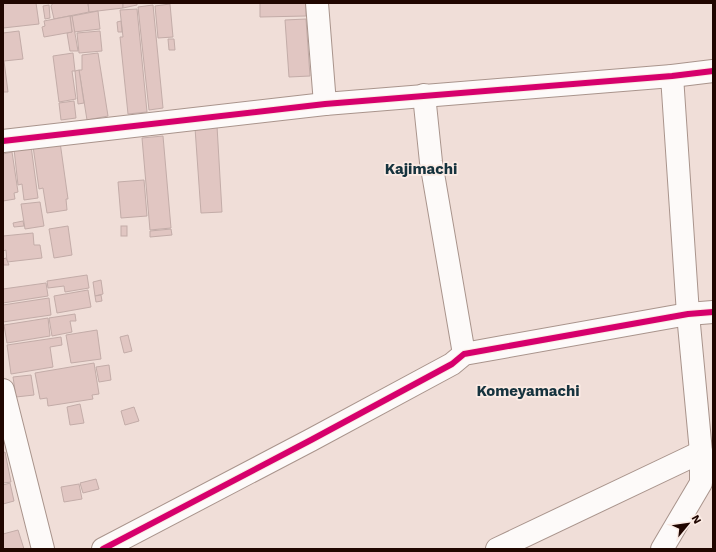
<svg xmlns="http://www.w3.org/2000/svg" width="716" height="552" viewBox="0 0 716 552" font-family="'Work Sans',sans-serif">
  <rect width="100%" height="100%" fill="#f0ded8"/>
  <g fill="#e1c6c2" stroke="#c3aca8">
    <path d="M3,3H36L39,24L3,28Z"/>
    <path d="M53,3H88L89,12L54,19L51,6Z"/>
    <path d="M88,3H123V8L89,12Z"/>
    <path d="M123,3H137V5L123,8Z"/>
    <path d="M260,3H306V16L260,17Z"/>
    <path d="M170,4L173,37L158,38L155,6Z"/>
    <path d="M49,5L50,18L45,19L43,6Z"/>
    <path d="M153,5L163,108L149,110L138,7Z"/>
    <path d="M137,9L147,112L128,114L120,37H123L120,10Z"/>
    <path d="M98,11L100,29L74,32L72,16Z"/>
    <path d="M70,16H72L78,51H70L67,33L72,32Z"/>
    <path d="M70,16L72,32L44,37L42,27L45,26L44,21Z"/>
    <path d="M306,19L310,76L289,77L285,20Z"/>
    <path d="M121,21L122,32H118L117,22Z"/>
    <path d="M19,31L23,59L4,61L8,92H3V33Z"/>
    <path d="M100,31L102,51L79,53L77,33Z"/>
    <path d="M168,39H174L175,50H169Z"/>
    <path d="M73,53L75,71H72L76,99L59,102L53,56Z"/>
    <path d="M98,53L108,116L87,120L79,70H82V55Z"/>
    <path d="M79,70L84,103L78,104L75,71Z"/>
    <path d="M74,101L76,118L61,120L59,103Z"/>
    <path d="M217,126L222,212L201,213L195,128Z"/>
    <path d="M163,136L171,228L150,230L142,138Z"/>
    <path d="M60,142L68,199H66L67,210L47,213L43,188L39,189L33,146Z"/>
    <path d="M31,146L38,198L24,200L22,184L18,185L14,149Z"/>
    <path d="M12,152L18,192L14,193L15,199L3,201V154Z"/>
    <path d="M144,180L147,216L121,218L118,182Z"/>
    <path d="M40,202L44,226L25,229L21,204Z"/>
    <path d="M23,221L24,226L14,227L13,223Z"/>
    <path d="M68,226L72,255L54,258L49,229Z"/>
    <rect x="121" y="226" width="6" height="10"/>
    <path d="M171,229L172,235L150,237V231Z"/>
    <path d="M33,233L34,245H40L42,258L7,262L6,250L3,251V236Z"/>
    <path d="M6,258L9,265H3V259Z"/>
    <path d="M87,275L89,288L65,292L64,286L48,288L47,281Z"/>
    <path d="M101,280L103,294L95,296L93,282Z"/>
    <path d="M46,283L48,296L3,303V289Z"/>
    <path d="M88,290L91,307L57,313L54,296Z"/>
    <path d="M101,295L102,301L96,302L95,296Z"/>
    <path d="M49,298L51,315L3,322V305Z"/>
    <path d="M75,314L76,321H70L72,332L52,336L49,318Z"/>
    <path d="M48,318L50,336L7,343L4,325Z"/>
    <path d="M97,330L101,359L71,363L66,335Z"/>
    <path d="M128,335L132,351L124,353L120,337Z"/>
    <path d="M61,337L62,345L50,347L53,367L11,374L7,345Z"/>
    <path d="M94,363L99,394L92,395L93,399L48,406L47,398L40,399L35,373Z"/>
    <path d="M109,365L111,380L99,382L96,367Z"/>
    <path d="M31,375L34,395L16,397L13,377Z"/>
    <path d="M80,404L84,423L70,425L67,407Z"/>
    <path d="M134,407L139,421L125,425L121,411Z"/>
    <path d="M5,452L11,482L3,483V453Z"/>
    <path d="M96,479L99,489L83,493L80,483Z"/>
    <path d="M10,483L14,501L3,504V485Z"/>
    <path d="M79,484L82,499L64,502L61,487Z"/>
    <path d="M18,530L24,549H3V534Z"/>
  </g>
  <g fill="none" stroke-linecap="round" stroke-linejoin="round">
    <defs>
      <g id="minor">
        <path d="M317,3L325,104"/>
        <path d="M424,95L431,162L464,354"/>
        <path d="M3,141L325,104L672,76L713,71"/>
        <path d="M3,390L43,549"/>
        <path d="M103,549L311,440L452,364L464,354L688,314L713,312"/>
        <path d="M497,549L701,452"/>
        <path d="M662,549L701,483V452L688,314L672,76"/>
      </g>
    </defs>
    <use href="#minor" stroke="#a9948c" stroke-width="24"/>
    <use href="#minor" stroke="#fdfaf9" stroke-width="22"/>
    <defs>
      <g id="cycleway">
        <path d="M3,141L325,104L672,76L713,71"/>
        <path d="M103,549L311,440L452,364L464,354L688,314L713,312"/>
      </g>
    </defs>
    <use href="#cycleway" stroke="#fbebe4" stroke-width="8"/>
    <use href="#cycleway" stroke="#d6006c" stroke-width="6"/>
  </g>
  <g text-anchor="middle" stroke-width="3.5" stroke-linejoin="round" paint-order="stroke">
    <g font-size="15" font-weight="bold" fill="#16333e" stroke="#fbebe4">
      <text x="421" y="174">Kajimachi</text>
      <text x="528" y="396">Komeyamachi</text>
    </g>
  </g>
  <rect width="716" height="552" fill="none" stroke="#200600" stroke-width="8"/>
  <g transform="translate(688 524) rotate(61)" stroke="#fbebe4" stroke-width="3" paint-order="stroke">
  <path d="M0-3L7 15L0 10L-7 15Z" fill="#200600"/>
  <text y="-6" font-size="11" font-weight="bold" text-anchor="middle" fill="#200600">N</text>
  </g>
</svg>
